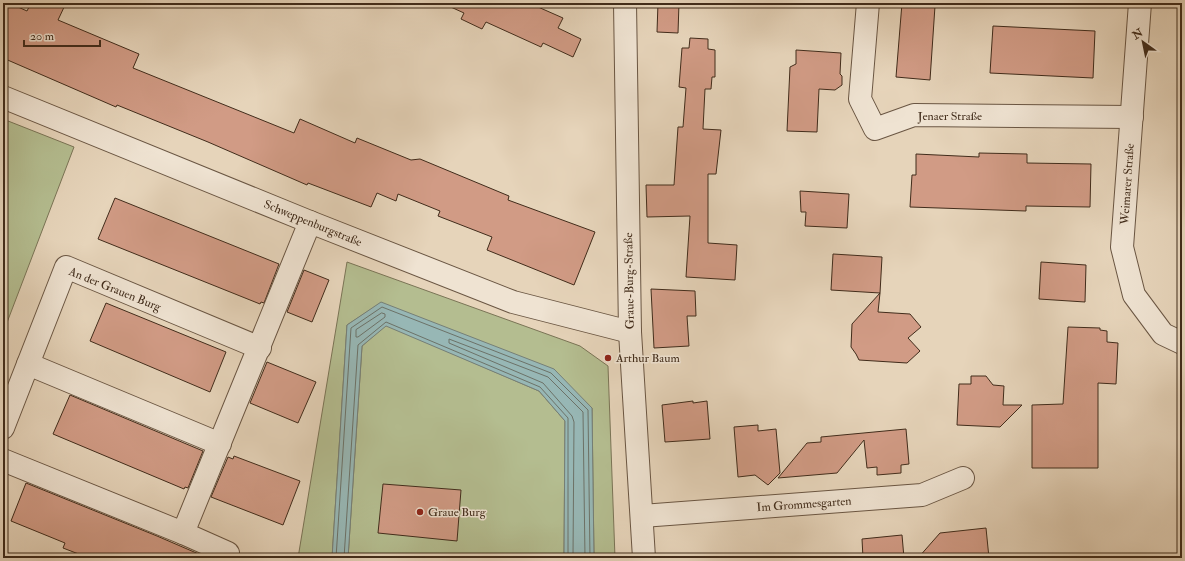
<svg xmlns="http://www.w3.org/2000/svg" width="1185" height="561" viewBox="0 0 1185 561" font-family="'IM FELL Double Pica',serif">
  <rect width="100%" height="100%" fill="#e6d4ba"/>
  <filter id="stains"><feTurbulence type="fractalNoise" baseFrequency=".005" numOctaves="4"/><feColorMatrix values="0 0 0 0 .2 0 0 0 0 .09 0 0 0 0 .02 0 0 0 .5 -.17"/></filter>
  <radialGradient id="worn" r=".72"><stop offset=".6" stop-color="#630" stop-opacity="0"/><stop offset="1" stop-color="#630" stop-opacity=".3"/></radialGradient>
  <g fill="#b4bd90" stroke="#7a7456">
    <path d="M3,119L74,147L3,333Z"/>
    <path d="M347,262L580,346L608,366L615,558H594L592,408L381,303L347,325L332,558H298Z"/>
    <path d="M386,325L539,391L565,421L564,558H348L362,346Z"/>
  </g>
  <path fill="#97b7b5" stroke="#757f77" d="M381,302L554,369L592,408L594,558H564L565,421L539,391L386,326L362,346L348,558H332L347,325Z"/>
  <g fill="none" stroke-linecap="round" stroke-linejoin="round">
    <g stroke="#6c7268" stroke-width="1">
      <path d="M382,313L385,314V317L358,337H356V330Z"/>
      <path d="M336,558L351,328L382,307L551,373L588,410L590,558"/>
      <path d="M344,558L358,345L386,322L540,387L568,418V558"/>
      <path d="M573,558L574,422L572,416L543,383L449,343V339L548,377L583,412L585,558"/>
    </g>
  </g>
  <g fill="#d19b85" stroke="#412c1b">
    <path d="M3,3H9L27,11L31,3H66L58,20L139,54L133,68L294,133L300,119L355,143L357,138L411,160L420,159L509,196L508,200L595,232L574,285L487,250L492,237L438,216L440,211L398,194L396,201L377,193L371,207L308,183L307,185L208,142L117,105L116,107L3,58Z"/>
    <path d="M442,3H529L563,18L558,28L581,39L573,57L543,43L541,47L486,22L482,29L461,19L464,13Z"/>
    <path d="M658,3H679L678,33L657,32Z"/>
    <path d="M902,3H931V5L935,6L930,80L896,77Z"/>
    <path d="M993,26L1095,31L1093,78L990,73Z"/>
    <path d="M690,38L708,39V49L715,50V77H712L711,89H705L703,129L721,130L716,174H708V243L737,245L735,280L686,277L690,216L647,217L646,185H674L678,127H683L686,88L679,87L682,48H689Z"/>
    <path d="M796,50L841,53L840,74L842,76V85L835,90L819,89L817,132L787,131L790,67L796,64Z"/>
    <path d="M979,153L1027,154V163L1091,164L1090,207L1026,206V211L910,207L912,175H916V154L979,157Z"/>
    <path d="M800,191L849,194L847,228L805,226L806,212H801Z"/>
    <path d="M115,198L279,264L264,303L261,302L260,304L98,239Z"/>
    <path d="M833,254L882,257L880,293L831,290Z"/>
    <path d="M1041,262L1086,265L1085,302L1039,299Z"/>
    <path d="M304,270L329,280L312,322L287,312Z"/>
    <path d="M651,289L695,291L696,316H687L689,346L654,348Z"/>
    <path d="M880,293L878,312L910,314L921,327L908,338L920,351L907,363L859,360L856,354L851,347L852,324Z"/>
    <path d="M106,303L226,352L210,392L90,341Z"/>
    <path d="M1068,327L1100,328V330L1107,331V342L1118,343L1116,384L1098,383V468H1032V405L1063,404Z"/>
    <path d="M267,362L316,382L298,423L250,403Z"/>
    <path d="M971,376H986L993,385L1004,386L1003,405H1022L1000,427L957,425L959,384H971Z"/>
    <path d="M70,395L203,451L188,488L185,487L184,489L53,434Z"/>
    <path d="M693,401V403L707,401L710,439L665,442L662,405Z"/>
    <path d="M758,425V431L776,429L780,473L768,485L755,475L738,477L734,427Z"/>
    <path d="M906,429L909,464L901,465V473L877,475V467L867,468L864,440L837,473L778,478L807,443L821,442V437Z"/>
    <path d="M234,456L300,481L283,525L211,497L228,457L233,459Z"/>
    <path d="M26,483L157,536L208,558H89L63,548L65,543L11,521Z"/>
    <path d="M383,484L461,490L457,541L378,533Z"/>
    <path d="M986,528L989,558H918L940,533Z"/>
    <path d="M902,535L904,558H863L862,539Z"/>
  </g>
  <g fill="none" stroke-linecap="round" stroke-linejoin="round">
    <defs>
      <g id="minor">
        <path d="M625,3L630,332L644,558"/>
        <path d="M868,3L860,99L875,129L914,115L1132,117"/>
        <path d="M1140,3L1122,247L1134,295L1163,334L1182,343"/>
        <path d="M3,97L310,222L513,302L630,332"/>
        <path d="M28,364L220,444"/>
        <path d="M3,428L66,267L260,348"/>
        <path d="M3,460L183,533"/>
        <path d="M642,516L922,495L963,478"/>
        <path d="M228,553L183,533L310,222"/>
      </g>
    </defs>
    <use href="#minor" stroke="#6a5643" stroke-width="24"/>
    <use href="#minor" stroke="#efe3d2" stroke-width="22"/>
  </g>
  <g fill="#8f2418" stroke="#efe3d2" stroke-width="1.5">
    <circle cx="608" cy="358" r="4"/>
    <circle cx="420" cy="512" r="4"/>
  </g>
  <g text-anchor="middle" stroke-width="3" stroke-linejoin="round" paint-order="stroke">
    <g font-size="12" fill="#412c1b" stroke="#efe3d2">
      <text x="950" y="120">Jenaer Straße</text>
      <text transform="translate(1127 184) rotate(-86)" y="4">Weimarer Straße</text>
      <text transform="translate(313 223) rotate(22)" y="4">Schweppenburgstraße</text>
      <text transform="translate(629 281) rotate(-91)" y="4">Graue-Burg-Straße</text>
      <text transform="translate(115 289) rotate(22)" y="4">An der Grauen Burg</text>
      <text transform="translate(804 504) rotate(-4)" y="4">Im Grommesgarten</text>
    </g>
    <g font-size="12" fill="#412c1b" stroke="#efe3d2" text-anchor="start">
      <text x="616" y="362">Arthur Baum</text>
      <text x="428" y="516">Graue Burg</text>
    </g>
  </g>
  <rect width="1185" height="561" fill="none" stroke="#e6d4ba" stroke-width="16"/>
  <rect x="4" y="4" width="1177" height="553" fill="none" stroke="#412c1b" stroke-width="2"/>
  <rect x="8" y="8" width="1169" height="545" fill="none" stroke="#412c1b"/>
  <g transform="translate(1143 42) rotate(327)" stroke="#efe3d2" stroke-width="3" paint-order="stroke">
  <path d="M0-3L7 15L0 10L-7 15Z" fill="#412c1b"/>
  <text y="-6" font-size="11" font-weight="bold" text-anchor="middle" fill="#412c1b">N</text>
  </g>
  <path d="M24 40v6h76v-6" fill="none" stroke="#412c1b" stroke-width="2"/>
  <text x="30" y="40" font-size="12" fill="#412c1b" stroke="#efe3d2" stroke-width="3" paint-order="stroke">20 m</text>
  <rect width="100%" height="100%" filter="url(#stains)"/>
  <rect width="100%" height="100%" fill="url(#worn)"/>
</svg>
